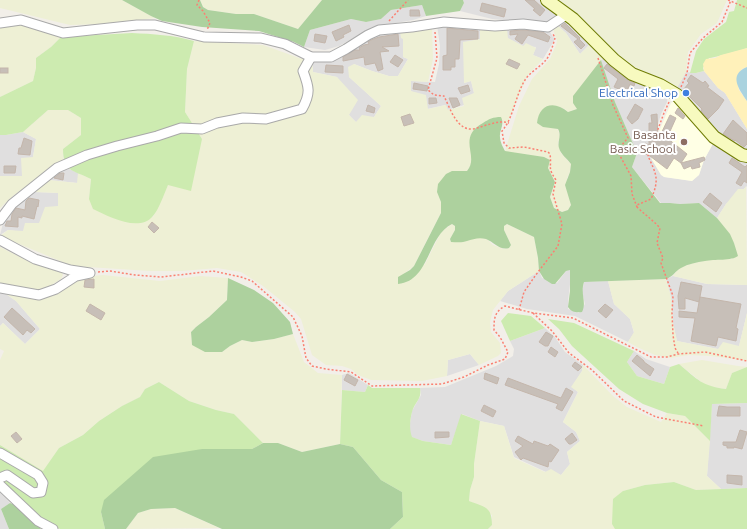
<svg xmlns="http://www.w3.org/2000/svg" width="747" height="529" viewBox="0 0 747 529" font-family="Ubuntu,sans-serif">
  <rect width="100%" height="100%" fill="#f2efe9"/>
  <g fill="#e0dfdf">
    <path d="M463,0H541L559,15L546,24L492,19L460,11L464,3Z"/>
    <path d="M422,5L426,16L413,20L373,27L339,46L325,50L304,47L310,30L351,19L366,22L381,19L391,10Z"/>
    <path d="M567,18L591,43L580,54L566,33L558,26Z"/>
    <path d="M437,25L480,26V39L464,83L471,81L474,93L464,105L447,110L445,105L427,109L411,91V81L435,82L439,64L440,46Z"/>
    <path d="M523,26L549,30L553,37L555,39L543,59L533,55L536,47L523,46L507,38V29Z"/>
    <path d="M400,32L403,39V57L408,59L398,76H389L372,71L354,64L349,77L381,106L374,117L356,122L349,115L337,77L313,72L312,59H333L373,35Z"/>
    <path d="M608,56L668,92L667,102L661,114L655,134L647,155L650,153L664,177L692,181L699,175L704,160L715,140L747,159V186L726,204L717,218L699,203L680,204L670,203H661L632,167L637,153L615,102L601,60Z"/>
    <path d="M704,71L718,88L725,93L747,129V152L729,145L675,91L686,72L696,73Z"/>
    <path d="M23,132L36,139L33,157L22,177L0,176V135H6Z"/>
    <path d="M69,169L78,173V183L49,180L55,171Z"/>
    <path d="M35,192L58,193V206L39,223H26L23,232L8,230L0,235L4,219L12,206Z"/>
    <path d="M569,270H570L571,276L568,301V309L579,313L585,304L582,292L584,282L608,281L614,304L630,319L634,333L628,342L575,316L527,309L500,301L508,291L539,271L542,278L557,283L566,271Z"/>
    <path d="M673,276L707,284L747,285V313L739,346L718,349L677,341L673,323L671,297L666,279Z"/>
    <path d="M0,292H3L16,301L40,329L25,344L3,323L0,326Z"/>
    <path d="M545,328L555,337L565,352L583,365L582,371L572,387L578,392L563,422L576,432L580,441L567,452L570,464L561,475L546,472L514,457L504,426L480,421L462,414L451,445L423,441L411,437L409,429L412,411L421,395L420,388L445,387L496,366L513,356L514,349L510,341Z"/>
    <path d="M634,351L646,359L670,367L664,384L637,376L627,362Z"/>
    <path d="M470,354L479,365L447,376L448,360Z"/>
    <path d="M349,373L368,385L365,392L342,390V375Z"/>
    <path d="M747,403V488L721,489L707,476L712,404Z"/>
    <path d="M0,491L10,503L1,509L9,529H0Z"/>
  </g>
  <path fill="#ffffe5" d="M675,100L715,140L704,160L699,175L692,181L664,177L661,175L652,160L650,153L671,103Z"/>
  <g fill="#eef0d5">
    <path d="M0,0H122L155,18L105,24L70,25L0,8Z"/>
    <path d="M200,0H322L298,29L254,14H236L208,10L203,7Z"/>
    <path d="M559,0H727L717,23L701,34L688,52L686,72L675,91L630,67L588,24Z"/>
    <path d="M0,18L61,37L51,47L36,58V68L33,81L0,97Z"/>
    <path d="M480,26L507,29L508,38L523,46L526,43L536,48L533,55L543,59L527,76L507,124L503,123L502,119L472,158L471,165L467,171H453L440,199L442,206L441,213L427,240L414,266L401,276L397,280L425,264L441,232L452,224L455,226V230L450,239L451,242H459L476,238H482L487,239L493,245L504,249L509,248L511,245L504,230V226L507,224L534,237L538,258L539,271L508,291L493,310L490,322L491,332L500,343L501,353L498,356L479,365L470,354L448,360L447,376L422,381L371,380L358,375L351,369L342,366L326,365L312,355L301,319L295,312L263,286L241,272L217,268L182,271H150L72,266L0,236L8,230L23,231L25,223H39L45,207L58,206V193L35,192L49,180L77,183L78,173L91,179L89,199L153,217L168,185L202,139L185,112L187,69L194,41L263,45L302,59H312L313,72L337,77L358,100L349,115L356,122L362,115L374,117L381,106L349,77L348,67L354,64L372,71L389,76H398L408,59L403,57V39L401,38L400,32L432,28L433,59L428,82L411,81V91L426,95L428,109L446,105L448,110L464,106L462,98L474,93L471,81L464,83L463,42L480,39Z"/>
    <path d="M558,26L566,33L580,54L591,43L608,56L601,60L577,109L568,112L563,108L540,125L558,129L560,136L558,143L561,153L571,164L570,172L567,178L571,205L568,210L562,212L554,208L550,197L555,182L548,168L505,151L519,106L532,79L550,59L556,45L557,41L553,29Z"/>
    <path d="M48,110H68L81,118V135L63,149V160L14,195L0,208V176H22L21,158L33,157L36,139L23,132Z"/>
    <path d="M746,186L747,285L707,284L673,276L679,268L693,263L713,259H732L735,250L734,243L717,218L726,204L738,189H744Z"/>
    <path d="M0,247L30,262L61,271L63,275L61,279L50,286L36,290L0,285Z"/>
    <path d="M103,275L160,281L200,276L228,278L227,300L209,317L196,327L191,332L192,345L222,352L230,346L242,340L252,342L274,339L293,334L304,362L318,373L342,375L340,444L302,452L278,443H263L234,414L216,410L189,401L159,382L145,389L140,397L122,406L99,421L83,435L59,448L43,472L0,445V360L4,351L0,349V326L3,323L25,344L40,329L16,301L3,292L35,299L48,297L74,281L83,277Z"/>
    <path d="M666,279L671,297L673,323L677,341L718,349L723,342L739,346L747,313V361L711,356L689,355L670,358L655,355L637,347L628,342L634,332L630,319L614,304L608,281Z"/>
    <path d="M702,360L738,366L747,367L732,373L726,389L712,387L704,384L679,364Z"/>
    <path d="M583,365L613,396L627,407L661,422L667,413L685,416L710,441L707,476L721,489L696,490L674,482L645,485L623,491L615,529H488L492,525V515L469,501L470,490L474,477V464L480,421L504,426L514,458L545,472L551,469L561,475L570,464L567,452L580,441L576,432L563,422L578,392L571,387L582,371Z"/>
    <path d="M175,508L219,528L126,529L138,513L151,509Z"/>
  </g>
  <g fill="#cdebb0">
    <path d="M737,0H747V48C743,50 713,58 709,58L703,68L704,71L696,73H690L696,51L704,39L726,22L729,12L734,11Z"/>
    <path d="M132,33C153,34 173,35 194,41L187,69L185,112L202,139L191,191L168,185C164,194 159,209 153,216C139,233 108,216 93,209L89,199L91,179C73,170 63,172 63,149L81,135V118L68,110H48L23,132L6,135H0V97L33,81L36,68V58L51,47L61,37Z"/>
    <path d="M508,313L531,316L545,328L510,341L501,321Z"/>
    <path d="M548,319L574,323L634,351L627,362L637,376L664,384L670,367L679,364C698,380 702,386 726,389L732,373L747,367V403L712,404L710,441L685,416L667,413L643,404L619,389L572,346L559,329Z"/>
    <path d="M159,382L189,401L216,410L234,414L263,443L252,449H202L101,512L105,529H60L42,520L0,478V445L43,471L59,448L83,435L99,421L122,406L140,397L145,389Z"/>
    <path d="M368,385L372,388H420C422,400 415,401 412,412C410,420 409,429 412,437L423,441L451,445L461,414L480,421L474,464V477L470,490L469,501C484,507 492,506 492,525L488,529H390L403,517L402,492L381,480L353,447L340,444L342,390L365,392Z"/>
    <path d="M674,482L696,490L747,488V529H615L612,524L613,499L623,491L645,485Z"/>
  </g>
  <g fill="#add19e">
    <path d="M122,0H200L203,7L208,10L236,14H254L298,29L322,0H463L464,3L460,11L426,16L422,5L391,10L381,19L366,22L351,19L310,30L304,47L294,42L259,31L202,27L162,21L151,16Z"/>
    <path d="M601,60L615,102L637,153L632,167L660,203H670L680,204L699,203L717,218L730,234L734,243L738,256C732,261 714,259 705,261C697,262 688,264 681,268C675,271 673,277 666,279L584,282C580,294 587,302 582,312C577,313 571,312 568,307L570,291V270L566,271L555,284H552L544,279L539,271L538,258L534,237L507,224L504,226V230L511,245L509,248C500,251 494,242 486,239C479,237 473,239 467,241C462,243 456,242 451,242L450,239L455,230V226L452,224C427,236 430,281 398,284V277L410,270L414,266L441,213V202L437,192L438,184L446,174L452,171H467C480,156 456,138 483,123C489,119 493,117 501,117C505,125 499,130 500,137C500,142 503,147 505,151L544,157L550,160L548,168L555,182L550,197L554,208L562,212L568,210L571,205L565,185L570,172L571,164C567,158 561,155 559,148C557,141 562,136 558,129L543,127L537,123C539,104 554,100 568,112L577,109L573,103V96Z"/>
    <path d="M228,278L254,290L273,303L290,322L293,334L274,339L252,342L242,340L230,346L222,352H205L192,345L191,332L196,327L209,317L227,300Z"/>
    <path d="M263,443H278L302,452L340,444L353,447L381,480L402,492L403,517L390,529H222L175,508L151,509L138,513L126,529H105L101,512L104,500L153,457L202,449H252Z"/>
    <path d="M10,503L18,506L41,529H9L1,509Z"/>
  </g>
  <path fill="#fff1ba" d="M747,48V67L742,69L737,76L739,90L747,101V129L725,93L718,88L704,71L703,64L706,59L715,58L721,55Z"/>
  <path fill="#aad3df" d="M747,67V101C739,89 728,75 747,67Z"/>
  <g fill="#c7bfb8" stroke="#c4b6ab">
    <path d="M525,0H534L545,10L540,16L533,10L535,9Z"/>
    <path d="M482,3L506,9L504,17L480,11Z"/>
    <path d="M410,10H419L420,16H410Z"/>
    <path d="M565,23L580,38L579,39L585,45L581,49L574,42L578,39L561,26Z"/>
    <path d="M349,25L351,31L343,35L344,37L336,41L332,32Z"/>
    <path d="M447,28L478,31V39L460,40L459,59H455V67H451V70H443V56L447,55Z"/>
    <path d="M523,30L543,32L550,37L548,42L528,35L522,44L515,39L518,34L510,35V31Z"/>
    <path d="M315,34L327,36L325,43L314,41Z"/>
    <path d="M398,34L399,46L382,47L389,51L380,52L383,69L378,71L375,63L365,65L364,57L343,61V57L355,50H360L359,48L364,45L369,44L368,42L371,40L379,37Z"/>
    <path d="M395,55L403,60L398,67L390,62Z"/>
    <path d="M509,59L520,64L517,69L506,64Z"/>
    <path d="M607,64L628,80L635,83L634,86L630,84L624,97L617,94L619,89L614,87L618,79L604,68Z"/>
    <path d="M326,65L343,66V73L325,72Z"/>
    <rect x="0" y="68" width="8" height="5"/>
    <path d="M691,75L703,83L705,81L709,86L707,87L724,100L718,109L708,119L701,111L702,109L683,90L689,83L687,81Z"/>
    <path d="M414,83L428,86L427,91L413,89Z"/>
    <path d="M468,85L470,91L461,94L458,88Z"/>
    <path d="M653,90L662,95L660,97L651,94Z"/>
    <path d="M429,98H436L437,103L429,104Z"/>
    <path d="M449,98H457L460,105L453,108Z"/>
    <path d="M635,104L643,109L638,119L632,124L627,118Z"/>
    <path d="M368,105L375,108L374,113L366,111Z"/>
    <path d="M678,108L685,116L683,119L675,113Z"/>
    <path d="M410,114L414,123L404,126L401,117Z"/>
    <path d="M657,114L658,140L670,115L676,118L667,138L687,154L681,163L674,158L667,169L650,156L641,152L645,143L649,145V123H652L651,115Z"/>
    <path d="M733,120L747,133V144L744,147L735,140V141L723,134Z"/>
    <path d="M24,138L32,141L30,155L18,154L19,148H21Z"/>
    <path d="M704,157L705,160L699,163L700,167L692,169L691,166L684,169L681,163Z"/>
    <path d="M732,158L745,167L747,165V183L744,181L741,186L736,183L742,172L729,163Z"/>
    <path d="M4,166H16L15,173H4Z"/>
    <path d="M60,173H64L63,180L54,178Z"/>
    <path d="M710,193L722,203L716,212L703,202Z"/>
    <path d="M29,198L39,200L38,207L37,206L34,219L22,216V218L18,217V227L5,226L7,221H11L12,214L16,208L25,210L26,201Z"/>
    <path d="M152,222L159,228L154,233L148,227Z"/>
    <path d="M94,279V288L84,287L85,280Z"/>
    <path d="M681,282L702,286L699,302L685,298V309H679L678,296Z"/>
    <path d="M700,297L741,304L736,328L738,329L736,341L718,337L716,346L691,341L695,318L679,317V311L697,313Z"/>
    <path d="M90,304L105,313L101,320L86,311Z"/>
    <path d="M605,304L613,310L606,318L598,311Z"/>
    <path d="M12,308L35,329L31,333L27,330L23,335L4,317Z"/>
    <path d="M546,332L553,336L548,346H545L539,342Z"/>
    <path d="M551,347L558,352L555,357L548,352Z"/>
    <path d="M637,355L644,361V362L654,369L650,376L632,361Z"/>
    <path d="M575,362L582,367L578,371L572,366Z"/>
    <path d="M485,373L499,378L497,384L484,379Z"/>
    <path d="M347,374L358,380L355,386L344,380Z"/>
    <path d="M508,378L561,398L566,388L573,392L562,411L556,408L558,404L505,385Z"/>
    <path d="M484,405L496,411L493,417L481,411Z"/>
    <path d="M719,406L727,407H740V416H717Z"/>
    <path d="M740,430L747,432L742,449L734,447V448H727V446L723,445V442H736Z"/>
    <path d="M16,432L22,439L17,443L11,436Z"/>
    <path d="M435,432H449V437L435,438Z"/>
    <path d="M572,433L577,440L571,444H569L565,439Z"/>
    <path d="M518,436L533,444L534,441L548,446L550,444L559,450L551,462L549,461L548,467L523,458L521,460L515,452L523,446L515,441Z"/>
    <path d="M727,475L742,476V485L727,483Z"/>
  </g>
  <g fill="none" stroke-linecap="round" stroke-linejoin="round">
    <defs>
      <g id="street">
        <path d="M0,23L21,20L63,33L137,25H155L204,37L261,38L285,44L311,57H331L346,49L368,35L379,30L412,27L444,22L495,26L523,24L548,27L566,15"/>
        <path d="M0,220L12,204L57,168L87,155L117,146L157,136L181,128L202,129L217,123L243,118L266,119L302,109C311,93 309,87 303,71L311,57"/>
        <path d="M0,240L35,259L70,270L90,273L76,276L56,289L39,295L0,288"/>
        <path d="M0,453L38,475L43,483L41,492L33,493L7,475L0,478"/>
        <path d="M0,485L38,521L53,529"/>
      </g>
      <path id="secondary" d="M547,0L573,19L614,60L632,74L660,85L677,95L714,137L742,155L747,156"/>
    </defs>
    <use href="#street" stroke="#a9a9a9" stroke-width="11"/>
    <use href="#secondary" stroke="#707d05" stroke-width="14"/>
    <g stroke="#fa8072" stroke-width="1.5" stroke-dasharray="2 2" stroke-linecap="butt">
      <path d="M199,0L197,5L203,11L210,23L207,30"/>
      <path d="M728,0L747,8"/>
      <path d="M389,21L408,0"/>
      <path d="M435,32L437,58L428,90L434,95L444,96C450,108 457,131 473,129C479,128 485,125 491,124C497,122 503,121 509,123"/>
      <path d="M598,58L613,105L628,138L620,147L619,154L631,176L632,194L637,207"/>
      <path d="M681,87L687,73L690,53L703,38L722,22L731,0"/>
      <path d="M669,102L664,113L648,156C656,174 660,179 651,199L637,205V207C645,215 653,220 660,228L657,243L663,258L661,263L673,296L672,313L673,335L675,348L678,353"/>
      <path d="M98,272L110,271L135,275L161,277L213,271L241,277L252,281L293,317L302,336L306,358L312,366L326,369L351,372L372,386L442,384L464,377L488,365L505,359L508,352L500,337L494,330C494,319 494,312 505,306L533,313L573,318L651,357H667L678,354L705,352L747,361"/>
      <path d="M519,310L524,292L535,276L558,246L562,224L553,194L556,180C547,167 552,168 550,154L548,152L524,147L509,148L504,143L502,131C514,117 515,96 525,80C530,72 539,68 545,61C550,56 553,45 555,38L553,34"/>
      <path d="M533,313L552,331L569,353L592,370L624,401L656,417L704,426"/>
    </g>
    <use href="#street" stroke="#fff" stroke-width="9"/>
    <use href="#secondary" stroke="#f7fabf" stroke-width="12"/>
  </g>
  <circle fill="#3f7fe0" stroke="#fff" stroke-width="1.5" cx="686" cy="93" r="4"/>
  <circle fill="#8d6e63" stroke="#fff" stroke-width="1.5" cx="684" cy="142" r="4"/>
  <g text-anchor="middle" stroke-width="4" stroke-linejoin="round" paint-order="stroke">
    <g font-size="12" fill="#366cbe" stroke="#fff" text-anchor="end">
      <text x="678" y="97">Electrical Shop</text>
    </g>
    <g font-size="12" fill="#785e54" stroke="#fff" text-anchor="end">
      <text x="676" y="139">Basanta<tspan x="676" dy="14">Basic School</tspan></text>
    </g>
  </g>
</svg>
